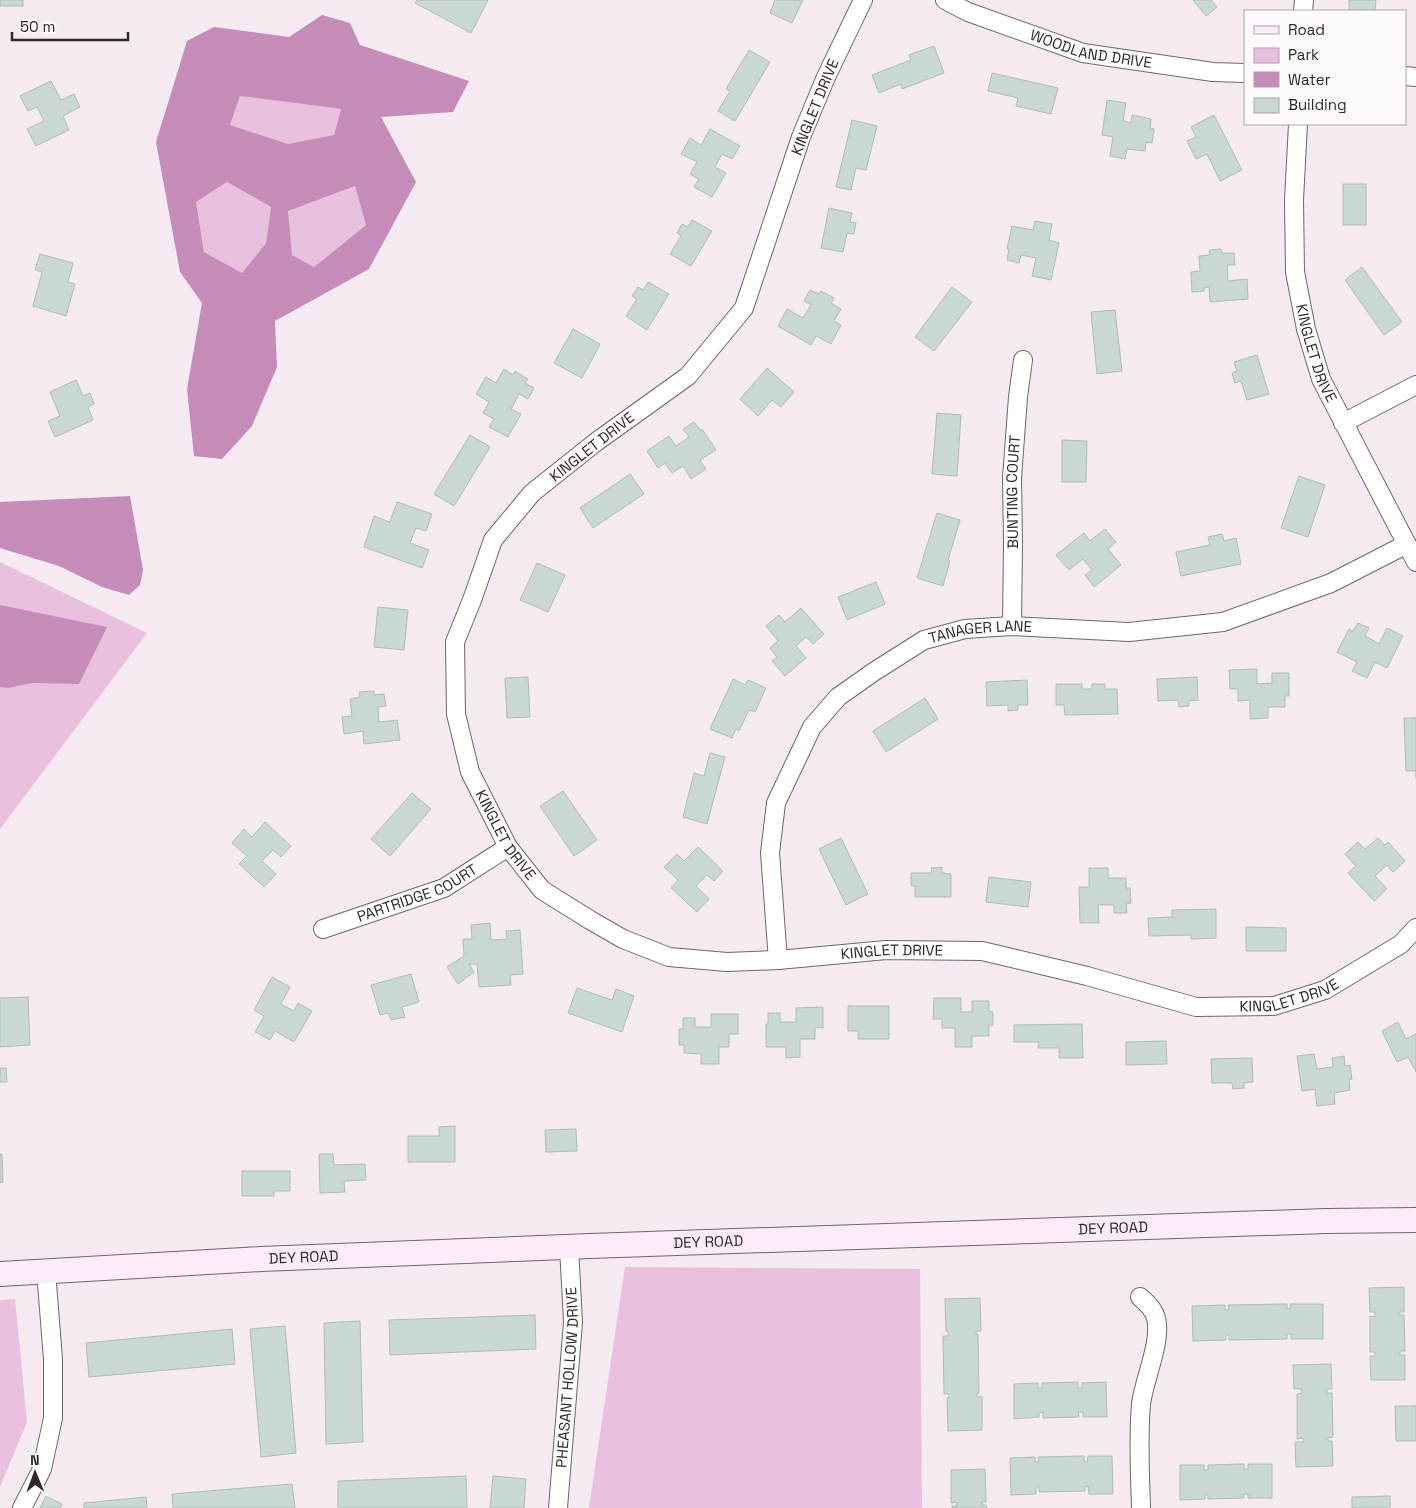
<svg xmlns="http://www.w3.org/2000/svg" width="1416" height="1508" viewBox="0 0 1416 1508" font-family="'Space Grotesk',sans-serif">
  <rect width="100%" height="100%" fill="#f5e9f2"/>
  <g fill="#e8c0de">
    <path d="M240,96L341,109L334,136L288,144L230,125Z"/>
    <path d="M227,182L271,207L266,243L242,273L204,252L196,202Z"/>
    <path d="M355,186L366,225L314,267L292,255L287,211Z"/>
    <path d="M0,562L147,633L0,829Z"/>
    <path d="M625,1267L920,1269L922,1508H589Z"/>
    <path d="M15,1299L27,1422L0,1487V1300Z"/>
  </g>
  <g fill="#c68cb9" fill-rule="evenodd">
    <path d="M322,15L350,23L360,45L469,81L453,112L381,117L416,182L369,269L275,321L277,367L252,426L222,459L194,456L187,389L202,303L180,272L156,142L187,41L214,27L289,37ZM240,96L341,109L334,135L288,144L230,125ZM227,182L271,207L266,243L242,273L204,252L196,202ZM355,186L366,225L314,267L292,255L288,211Z"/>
    <path d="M130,496L143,570L140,585L129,595L102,587L59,566L0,548V502Z"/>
    <path d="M0,605L107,627L79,684L32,683L8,688L0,687Z"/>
  </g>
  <g fill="#c9d8d5" stroke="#adbcb9">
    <rect x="0" y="0" width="23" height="6"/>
    <path d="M417,0H488L471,33L415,3Z"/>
    <path d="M775,0H803L792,23L770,13Z"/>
    <path d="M1193,0H1211L1217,7L1206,16Z"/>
    <path d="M1349,0H1376L1375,11H1349Z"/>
    <path d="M934,46L944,73L902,89L901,84L879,93L872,75L911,60L909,55Z"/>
    <path d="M749,50L770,62L735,121L718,111L730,91L726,89Z"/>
    <path d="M992,73L1058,88L1051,114L1016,106L1018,98L988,91Z"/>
    <path d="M51,81L61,100L74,94L80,107L63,116L69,130L36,146L27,129L44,121L37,107L28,111L20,96Z"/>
    <path d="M1107,100L1126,103L1123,121L1131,123L1132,115L1151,119L1150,128L1154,129L1152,143L1146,142L1145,151L1127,149L1125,159L1110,156L1113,137L1102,135Z"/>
    <path d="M1214,115L1242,170L1220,181L1207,154L1196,159L1187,141L1196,137L1191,127Z"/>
    <path d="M852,120L877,126L866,170L856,168L851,190L836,187Z"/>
    <path d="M710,129L740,146L732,159L722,154L715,167L726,173L712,197L694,187L699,179L690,174L697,162L681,154L690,138L701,145Z"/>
    <rect x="1343" y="184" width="23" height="41"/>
    <path d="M829,208L852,213L850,222L856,223L854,234L847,233L843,252L821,248Z"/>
    <path d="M692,220L712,231L691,266L670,254L681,236L677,233L682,224L688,227Z"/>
    <path d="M1035,221L1052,224L1049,240L1059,243L1051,280L1032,276L1036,258L1021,255L1019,263L1007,260L1009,249H1007L1012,226L1033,230Z"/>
    <path d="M1221,249L1222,253H1234L1235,265H1227L1228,281L1247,279L1248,299L1210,302L1209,287L1204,288V291L1192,292L1191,272L1200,271L1199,256L1210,255L1209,250Z"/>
    <path d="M40,254L73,263L68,282L75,284L66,316L33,306L42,272L35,270Z"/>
    <path d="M1362,267L1402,322L1384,335L1345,280Z"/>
    <path d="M648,282L669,294L647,330L626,316L637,299L632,296L638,287L643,290Z"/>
    <path d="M952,287L972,302L934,351L915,337Z"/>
    <path d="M810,290L819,294L821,291L834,298L831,303L841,309L834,321L841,325L831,344L816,336L811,345L778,326L787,309L803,318L811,305L804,301Z"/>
    <path d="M1115,310L1122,371L1097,374L1091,312Z"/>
    <path d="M573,329L600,344L582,378L554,363Z"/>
    <path d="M1257,355L1269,394L1247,400L1241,381L1235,383L1232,373L1237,371L1234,362Z"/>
    <path d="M767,368L794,392L781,407L772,400L758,416L740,399Z"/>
    <path d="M504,369L513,375L515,371L528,379L525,383L534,388L528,399L519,394L511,409L521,414L508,437L489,427L494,419L483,413L489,402L476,394L486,377L496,383Z"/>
    <path d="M76,380L83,396L90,393L94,404L88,407L93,420L55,437L48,421L60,416L50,392Z"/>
    <path d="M937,413L961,415L957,476L932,474Z"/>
    <path d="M694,422L700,430L702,429L716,450L700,460L706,469L691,479L683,466L672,473L665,463L658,468L647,451L669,436L676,446L689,437L683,429Z"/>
    <path d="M470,435L490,447L454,506L434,494Z"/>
    <path d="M1062,440L1087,441L1086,482H1062Z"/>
    <path d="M630,474L644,494L593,528L580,508Z"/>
    <path d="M1299,476L1325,485L1308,537L1281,528Z"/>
    <path d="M397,502L432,514L426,531L416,528L410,543L429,550L422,568L364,547L374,516L390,522Z"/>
    <path d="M937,513L960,520L948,560L950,561L943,586L917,578Z"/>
    <path d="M1105,529L1116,542L1108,549L1121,565L1094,587L1085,575L1092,570L1083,559L1069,570L1056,555L1084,533L1090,541Z"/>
    <path d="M1222,534L1224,541L1236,538L1241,564L1181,576L1176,552L1210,545L1208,537Z"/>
    <path d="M537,563L565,575L548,612L520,600Z"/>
    <path d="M876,582L885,604L847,620L838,597Z"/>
    <path d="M378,607L408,610L404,650L374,647Z"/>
    <path d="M801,608L824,634L813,644L806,637L796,646L806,658L785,676L772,661L777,657L770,648L778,641L766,626L779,615L785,622Z"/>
    <path d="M1358,623L1369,628L1365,636L1379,644L1387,628L1403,636L1387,668L1375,662L1367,678L1352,671L1357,662L1337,652L1349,629L1353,631Z"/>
    <path d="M1257,669V684L1272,683V673H1289V696H1285V707H1268V718L1250,719V700L1238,701V689H1230L1229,670Z"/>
    <path d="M528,677L530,717L507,718L505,678Z"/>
    <path d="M1197,677L1198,700L1189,701V706L1179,707L1178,700L1158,701L1157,679Z"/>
    <path d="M733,679L745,685L748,680L766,688L755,712L749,710L739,731L736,729L732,738L710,729Z"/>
    <path d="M1027,680L1028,705H1018V710L1008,711V705L987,706L986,682Z"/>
    <path d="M1056,684H1082V689H1092V684H1105V689H1117L1118,714L1065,715L1064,705H1056Z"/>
    <path d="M374,691V695L384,694L386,706L378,707L379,722L397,720L400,740L364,744L363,731L344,734L342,717L352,716L350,699L360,697L359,692Z"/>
    <path d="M925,698L938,719L886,752L873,731Z"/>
    <path d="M1404,718H1416V778V771H1406Z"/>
    <path d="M710,753L725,757L707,824L683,817L694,773L704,776Z"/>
    <path d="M563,791L597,840L574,856L540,806Z"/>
    <path d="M412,793L431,809L390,856L371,839Z"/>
    <path d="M265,822L291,846L281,857L273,850L262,861L276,874L264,887L239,864L247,856L232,843L244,829L252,837Z"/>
    <path d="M841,838L868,894L846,905L819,849Z"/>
    <path d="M1378,838L1385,845L1388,842L1405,861L1393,872L1387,865L1375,876L1387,889L1374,901L1348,873L1356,866L1345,854L1358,842L1365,849Z"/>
    <path d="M698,847L723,871L714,881L707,875L696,886L709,899L697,912L671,888L678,880L664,867L677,854L684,861Z"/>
    <path d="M942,867V873L951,874V897H915V886H911V873H932L931,868Z"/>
    <path d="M1089,868H1108V878H1126V888H1130L1131,903L1126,904L1127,913H1114V905H1098L1099,923H1080L1079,887H1089Z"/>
    <path d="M989,877L1031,882L1028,907L986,902Z"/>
    <path d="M1216,909V938L1191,939V935L1149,936L1148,918L1172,917V910Z"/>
    <path d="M490,923L491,940L507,939L506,931L520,930L523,974L510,975L511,985L479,987L477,964H469L474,972L458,984L447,967L464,956L463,939H472L471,925Z"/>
    <path d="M1246,927L1286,928V951H1246Z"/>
    <path d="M411,974L419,1002L402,1007L405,1017L391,1020L388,1013L380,1015L371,985Z"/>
    <path d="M272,977L290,987L281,1004L294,1011L298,1003L312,1011L294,1042L275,1031L270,1040L255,1032L264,1016L254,1010Z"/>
    <path d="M577,988L612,1000L616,989L634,996L622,1032L568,1013Z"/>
    <path d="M28,997L30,1045L0,1047V998Z"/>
    <path d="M934,998H961V1012H972V1001H989V1011L993,1012V1025H989V1036H972V1047H955V1028H942V1019H933Z"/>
    <path d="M848,1006H889V1039H858V1031H848Z"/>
    <path d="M823,1007V1028L815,1027V1039H800V1057L786,1058V1047H766V1024H768V1013H780V1022H796V1008Z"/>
    <path d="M711,1014H738V1034H729V1047H719V1064H701V1054L684,1053V1045H679V1029H683V1018H695V1027H711Z"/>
    <path d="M1398,1022L1406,1039L1416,1034V1072L1408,1057L1397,1062L1382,1031Z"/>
    <path d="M1082,1024L1083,1058H1059V1048H1038L1039,1042H1014V1025Z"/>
    <path d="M1166,1041L1167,1064L1126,1065V1042Z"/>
    <path d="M1314,1054L1317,1069L1333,1067L1332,1058L1344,1056L1345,1066L1350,1065L1352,1079L1349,1080L1350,1090L1334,1093L1335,1104L1317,1106L1315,1089L1302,1091L1297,1056Z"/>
    <path d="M1252,1058L1253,1082L1244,1083V1088L1233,1089L1232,1083H1212L1211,1059Z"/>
    <path d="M0,1068H6L7,1082H0Z"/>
    <path d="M455,1126V1162H408V1136H439V1127Z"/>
    <path d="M576,1129L577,1151L546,1152L545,1130Z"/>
    <path d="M0,1154H2L3,1182L0,1183Z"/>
    <path d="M319,1154H333L334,1165L365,1164L366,1180L344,1181L345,1192L320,1193Z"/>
    <path d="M242,1171H290V1191H274V1196H242Z"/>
    <path d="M1404,1287V1312H1399V1315H1404L1405,1351H1400V1355H1405V1380H1371L1370,1356H1375V1352H1370V1316L1375,1317V1312H1370L1369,1288Z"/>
    <path d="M980,1298L981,1331H976V1335L978,1334L979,1393H977V1397H982V1430L948,1431L947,1398H949V1394H944L943,1336H948V1331H946L945,1299Z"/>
    <path d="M1287,1304V1309H1290V1304H1323V1339H1291V1334H1287V1339L1229,1340V1335H1226V1340L1193,1341L1192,1306L1225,1305V1310H1229L1228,1305Z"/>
    <path d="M535,1315L536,1349L390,1355L389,1320Z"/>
    <path d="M360,1321L363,1442L326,1444L324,1323Z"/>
    <path d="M285,1326L296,1453L261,1457L250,1329Z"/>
    <path d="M232,1329L235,1364L89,1377L86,1343Z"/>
    <path d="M1331,1364L1332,1389H1327V1393H1332L1333,1437L1328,1438V1441H1332L1333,1466L1296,1467L1295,1442H1303V1438L1297,1439V1394L1302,1393V1389H1294L1293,1365Z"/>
    <path d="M1078,1382V1388H1082V1383L1106,1382L1107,1417H1083V1412H1078L1079,1417L1043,1418V1412L1039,1413V1417L1014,1419V1384L1038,1383V1388H1042V1383Z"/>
    <path d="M1395,1406H1416V1441H1396Z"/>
    <path d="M1084,1456V1461L1087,1462L1088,1456H1112L1113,1494H1089L1088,1486H1085V1491L1039,1492V1487H1036V1494L1011,1495L1010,1458L1035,1457V1462H1039L1038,1457Z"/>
    <path d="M1244,1464V1469H1248V1464H1272V1498H1248V1494H1244V1498L1208,1499V1495H1205V1499L1180,1500V1465H1204V1470H1208V1465Z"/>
    <path d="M985,1469L986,1502H982V1505H986L987,1508H952V1506H957L956,1502L951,1503V1470Z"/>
    <path d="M466,1476L467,1508H338V1481Z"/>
    <path d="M493,1476L526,1479L524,1508H490Z"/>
    <path d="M292,1484L295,1508H173L172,1494Z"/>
    <path d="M46,1496L62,1504L60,1508H40Z"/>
    <path d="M1390,1496V1508H1352V1497Z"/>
    <path d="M146,1497L147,1508H84V1503Z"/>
  </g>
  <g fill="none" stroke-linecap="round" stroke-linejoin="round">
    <defs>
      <g id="street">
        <path id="s1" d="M863,0L826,77L801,137L744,308L688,376L596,442L532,493L493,540L472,600L455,642L456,714L470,772L508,847L542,890L590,920L623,939L669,957L727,962L778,960L886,950L982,951L1087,976L1196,1007L1274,1006L1325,990L1401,944L1416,928"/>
        <path id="s2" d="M945,0L968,12L1083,53L1213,72L1245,73"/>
        <path d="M1303,11L1304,0"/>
        <path d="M1405,76L1416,77"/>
        <path id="s3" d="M1298,124L1294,200L1295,272L1306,329L1321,379L1416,562"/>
        <path d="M1343,423L1416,385"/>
        <path id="s4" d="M1012,626L1013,542L1012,478L1018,397L1023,360"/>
        <path id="s5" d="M323,929L444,888L508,847"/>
        <path id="s6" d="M778,960L770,853L776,803L812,727L838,697L875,671L924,640L965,629L1012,626L1129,632L1223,622L1331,583L1407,544"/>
        <path d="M1140,1297C1146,1302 1154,1310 1156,1318C1162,1342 1144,1379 1141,1404C1138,1438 1140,1474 1141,1508"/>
        <path d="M22,1508L42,1469L53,1418V1359L46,1271"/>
        <path id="s7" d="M558,1508L573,1322L569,1247"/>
      </g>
      <g id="secondary">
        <path id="s8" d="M0,1274L261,1259L590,1246L1326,1221L1416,1220"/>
      </g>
    </defs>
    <use href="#street" stroke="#6f656d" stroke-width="20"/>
    <use href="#secondary" stroke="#6f656d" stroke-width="26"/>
    <use href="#street" stroke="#fff" stroke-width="18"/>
    <use href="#secondary" stroke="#fdebf9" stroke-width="24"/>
  </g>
  <g text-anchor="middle" stroke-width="4" stroke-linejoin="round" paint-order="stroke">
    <g font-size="15" fill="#2c282b" stroke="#fef9fd">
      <text dy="5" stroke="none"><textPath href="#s2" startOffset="155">WOODLAND DRIVE</textPath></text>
      <text transform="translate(815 107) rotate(-68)" y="5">KINGLET DRIVE</text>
      <text dy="5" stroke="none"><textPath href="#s3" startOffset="232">KINGLET DRIVE</textPath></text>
      <text transform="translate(592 447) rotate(-38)" y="5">KINGLET DRIVE</text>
      <text dy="5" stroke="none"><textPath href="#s4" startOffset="134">BUNTING COURT</textPath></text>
      <text dy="5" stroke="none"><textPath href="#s6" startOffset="442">TANAGER LANE</textPath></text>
      <text dy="5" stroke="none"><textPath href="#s1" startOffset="988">KINGLET DRIVE</textPath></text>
      <text dy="5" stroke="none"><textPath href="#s5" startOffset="101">PARTRIDGE COURT</textPath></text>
      <text dy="5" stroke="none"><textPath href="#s1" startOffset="1422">KINGLET DRIVE</textPath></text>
      <text dy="5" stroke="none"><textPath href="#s1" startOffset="1828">KINGLET DRIVE</textPath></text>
      <text dy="5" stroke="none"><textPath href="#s8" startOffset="1114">DEY ROAD</textPath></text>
      <text dy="5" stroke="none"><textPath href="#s8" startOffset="709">DEY ROAD</textPath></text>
      <text dy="5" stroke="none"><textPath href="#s8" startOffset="304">DEY ROAD</textPath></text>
      <text dy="5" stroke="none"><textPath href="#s7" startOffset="131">PHEASANT HOLLOW DRIVE</textPath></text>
    </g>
  </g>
  <rect x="1244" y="10" width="162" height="115" fill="#fef9fd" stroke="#aaa5a9"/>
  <rect x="1254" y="26" width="25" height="8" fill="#fdebf9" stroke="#aaa5a9"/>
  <text x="1288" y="35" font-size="15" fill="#2c282b">Road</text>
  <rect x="1254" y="48" width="25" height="15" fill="#e8c0de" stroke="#aaa5a9"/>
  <text x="1288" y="60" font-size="15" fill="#2c282b">Park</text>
  <rect x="1254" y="72" width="25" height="15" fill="#c68cb9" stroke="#aaa5a9"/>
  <text x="1288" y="85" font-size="15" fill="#2c282b">Water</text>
  <rect x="1254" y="98" width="25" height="15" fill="#c9d8d5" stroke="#aaa5a9"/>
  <text x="1288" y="110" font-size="15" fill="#2c282b">Building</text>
  <g transform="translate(35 1473) rotate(359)" stroke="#fef9fd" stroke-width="4" paint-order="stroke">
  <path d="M0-4L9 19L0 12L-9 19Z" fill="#2c282b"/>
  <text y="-8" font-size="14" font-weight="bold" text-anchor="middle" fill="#2c282b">N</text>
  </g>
  <path d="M12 32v8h116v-8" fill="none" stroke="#2c282b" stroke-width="2.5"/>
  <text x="20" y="32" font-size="15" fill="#2c282b" stroke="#fef9fd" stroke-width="4" paint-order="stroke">50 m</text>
</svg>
